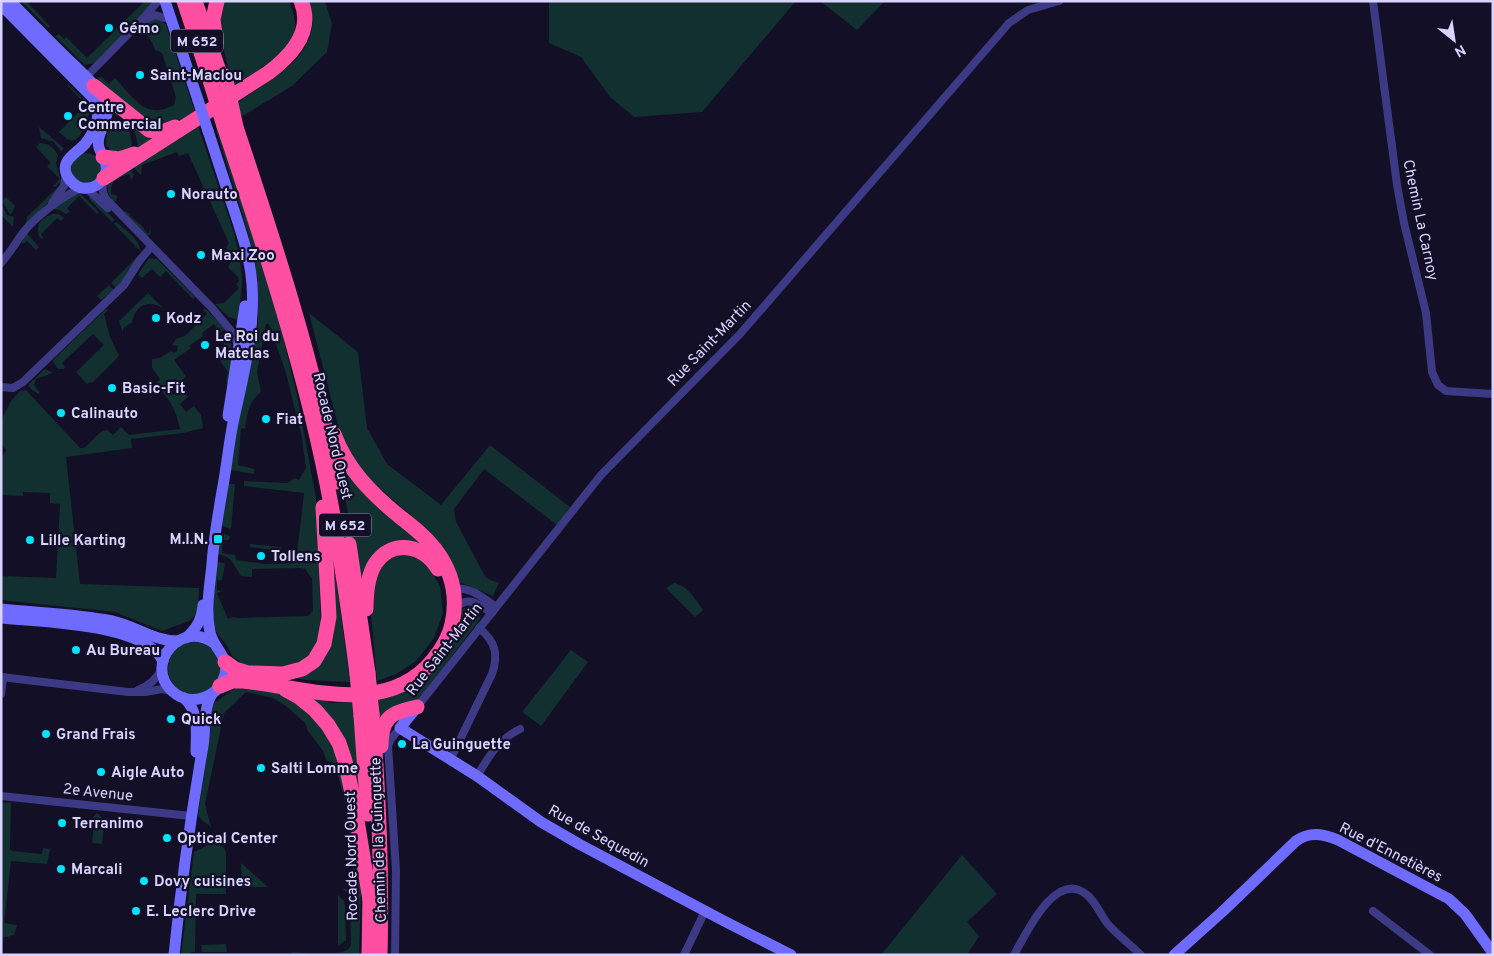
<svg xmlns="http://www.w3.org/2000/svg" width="1494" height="956" viewBox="0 0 1494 956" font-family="Overpass,sans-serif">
  <rect width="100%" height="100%" fill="#130f26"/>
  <g fill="#12302f">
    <path d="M21,1H26L50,26L48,28Z"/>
    <path d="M145,1H153L141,15L142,17L95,63L85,65L55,36L59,34L64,39L66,37L87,58Z"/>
    <path d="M224,1H289C292,9 296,19 295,28C294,51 251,75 233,85C226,58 215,29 224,1Z"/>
    <path d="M309,1H325L332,24L327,52L292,86L241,117L238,103C272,76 327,55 309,1Z"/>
    <path d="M549,1H796L702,112L634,117L610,97L581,57L549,43Z"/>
    <path d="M820,1H885L857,30Z"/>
    <path d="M155,19L162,21L166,25L195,112L168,127L160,129L118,100L97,78L100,77L103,78L109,84L115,78C133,97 146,121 174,105L176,97L162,53L155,50C153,41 145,34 143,26L150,20Z"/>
    <path d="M68,84L87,103L90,110C89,115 87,120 85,125C78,142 73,146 59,132L86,105L67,85Z"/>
    <path d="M117,109L160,134L138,148C136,132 133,119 115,115Z"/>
    <path d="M114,120L126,124L130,132L132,145L126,154L110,150L106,145L107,134Z"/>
    <path d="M197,123L234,233L240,259L242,281L239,317L237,320L229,317L215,304L224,303L239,288L236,284L239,281L238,277L228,267L233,259L226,248L229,243L188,153L179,156L177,152L142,165L141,175L134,168L129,166Z"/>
    <path d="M39,127L64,148L61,152L54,142L41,138Z"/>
    <path d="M219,129L278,317L297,395L316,498L321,629L313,653L297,665L259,668L242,663L233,657L227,646L214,629L212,616L216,564L218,562L224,563L225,565L222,580H217V590L222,591L217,593L228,619L233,617L239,618L308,616L313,611L312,578L307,572L306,569L301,568L252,569V577L241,576L231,560L227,557L218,554L219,536L224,534L230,536L229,540H223L222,553L235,555L236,560L265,564L296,563L304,493L244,486V481L287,483L295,478L299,480L306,468L302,438L286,373L269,324H266L257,372L261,392C248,402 247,414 245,429L241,428L238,465L254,469V474L231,470L237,428L258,326V281L249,236L216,130Z"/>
    <path d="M40,143C49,143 53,147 58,155L56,163L61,181L55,187L53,186L60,179L47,166L51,163L36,147Z"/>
    <circle cx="86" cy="168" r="15"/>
    <path d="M129,170L134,174L133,178L131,179L129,174C118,178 110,180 111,194L116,195L117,197L116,201L112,200L108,192V182Z"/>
    <path d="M61,184L54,196L25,227L27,217Z"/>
    <path d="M81,194L99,212L97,214L79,196L67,208L70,212L66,214L59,210L54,209L71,195Z"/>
    <path d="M6,197L15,206L12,213L10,214L2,201Z"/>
    <path d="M90,197H92L115,220L112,222L89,199Z"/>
    <path d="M1,204L7,215L14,217L13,227L1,215Z"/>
    <path d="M125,211L130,214V216L142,226L147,233H149L150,228L151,232L150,235L147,236L125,213Z"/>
    <path d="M53,214H58L64,218L61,221L57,218L41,234L44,239L40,238C35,226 40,217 53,214Z"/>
    <path d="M116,222C124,229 141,240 140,251L114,224Z"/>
    <path d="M27,233L39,247L36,250L27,241L23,244L22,243L23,237Z"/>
    <path d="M140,254L125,279L116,288L111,283Z"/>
    <path d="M149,258L157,259L195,297L193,299L166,271L160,277L152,269L142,278L138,275Z"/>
    <path d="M109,285L114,290L101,300L97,296Z"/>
    <path d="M148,293L163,308C148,299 134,306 132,323L129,324L123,329V333L119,321Z"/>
    <path d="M205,308L225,329L218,335L215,332L218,329L214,324L202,333L203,336L189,346L191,348L174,360L186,377L178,382L175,379L166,385L173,395L182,388L188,397L180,404L186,412L194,406L201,415L203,428L183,433L131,439L132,448L66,457L80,584L199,588L198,612L189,621L162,631L115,612L1,600V576L56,578L60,504L50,503V493L23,492V496L1,495V459L6,450L1,443V420L11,401L20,391L26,390L80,448H84C92,442 97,432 107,430L113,435L121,427L129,435L180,429C176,409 169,398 155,384L160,379L152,368V359L160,358L171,351L174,353L177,351L178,346L172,345L176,339L185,336L207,314L203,310Z"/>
    <path d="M106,309L108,310L104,314L110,337L119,356L92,383L90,382L87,384L76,372L104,345L93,334L62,363L65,367L64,369H58L53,362L54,359Z"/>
    <path d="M309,313L358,352L367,428L387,464L441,505L490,445L570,507L557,525L484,469L454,509L456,522L486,578L499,583L493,596L459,582L439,544L425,527L370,480L352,457L340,433Z"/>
    <path d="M227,331C235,349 232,364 229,382H226L228,372L216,355L219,353L217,350L224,345L219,337Z"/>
    <path d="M45,369L53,373L36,379L34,385L40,393L38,394L31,389L28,385Z"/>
    <path d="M336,453L422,539L440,563L391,547L363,589Z"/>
    <path d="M227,484H235L231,529L222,526Z"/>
    <path d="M330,536L350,682L305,680L290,677L317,664Z"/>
    <path d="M250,544L281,547L280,551L250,547Z"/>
    <path d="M398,554L415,555L427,565L440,586L443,613L434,638L416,661L396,674L377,681L371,615V591L382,565Z"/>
    <path d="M674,583C688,586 695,599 703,610L695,617L666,588Z"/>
    <path d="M470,606L478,609L480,619L415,704L380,728L379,698L415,683L460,610Z"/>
    <circle cx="194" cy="668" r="26"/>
    <path d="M571,650L588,662L541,726L522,712Z"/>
    <path d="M238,686L274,691L289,697L303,707L331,738L351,808L361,890L359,955H350V953L294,955L291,952C305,953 333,956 345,951C348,950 349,948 351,945L350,896L347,892L342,889H354C352,847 349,802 333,762L327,761L323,751L308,731L305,723L286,706L273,698L246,692L224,713L205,804L211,827L202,820L198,815L211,729L210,709L213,704Z"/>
    <path d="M310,698L332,703L352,702L361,802L348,756Z"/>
    <path d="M1,802L11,803L10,849L12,851L42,854L43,848L50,849L47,864L11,861L4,923L17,925L14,935L3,938L2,955Z"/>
    <path d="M97,813C108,821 103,832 102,844L92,843L94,823L91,822L92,818Z"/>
    <path d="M212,843C218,843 224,846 226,852V894H196L195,952H190V955H181L194,852Z"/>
    <path d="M962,855L997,894L967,922L979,936L967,955H881Z"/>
    <path d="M241,863L268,887H242Z"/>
    <path d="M338,895L344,901L345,906L346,940L338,946Z"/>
    <path d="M226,944L227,952H202L201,945Z"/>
  </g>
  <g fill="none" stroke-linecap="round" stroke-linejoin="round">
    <g stroke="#3d3a85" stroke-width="8">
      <path d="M158,1L141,21L155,15L171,20"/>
      <path d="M1373,1L1397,185L1404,223L1426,313L1432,372L1438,385L1446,391L1493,394"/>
      <path d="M86,77L141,21"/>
      <path d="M102,181L103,193L106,199L212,308L232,332L238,345"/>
      <path d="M86,188L108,208"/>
      <path d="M52,203L64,186L66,174"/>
      <path d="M1,263C9,254 15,244 22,234C34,218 63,195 82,188"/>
      <path d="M1,387L13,388L23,382L124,285L140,260L151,247"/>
      <path d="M453,589C470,586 483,598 496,607"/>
      <path d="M456,609C466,594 481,605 492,613"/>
      <path d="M1,677L128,692H145L162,689L173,691"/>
      <path d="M138,690C149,686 156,680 162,669"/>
      <path d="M1,694L3,677"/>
      <path d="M417,707L601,475L740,334L1009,23L1028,10L1059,1"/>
      <path d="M448,758L453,754L492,674C499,654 495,641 479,628"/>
      <path d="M477,776C489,756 498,740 520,729"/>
      <path d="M1,796L191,816"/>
      <path d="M1373,911L1430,955"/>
      <path d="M395,955L396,870L388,746L391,739L400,728"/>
      <path d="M684,955L705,911"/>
      <path d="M1014,955C1026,934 1056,868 1087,895C1096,902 1100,914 1107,923C1117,935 1130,944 1141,955"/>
    </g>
    <g stroke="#6f6bff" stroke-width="11">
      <path d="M165,1L198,100"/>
      <path d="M1,5L91,96C104,110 96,130 85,144C76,154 56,162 70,180C74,185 80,189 87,188C98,188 108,177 106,165C104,153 96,151 99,137C102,126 110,115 106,104C100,88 84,75 72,63C51,43 31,22 10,1"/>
      <path d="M208,131C217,158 225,184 234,210C242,235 250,257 252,284C255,329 244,374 234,418C230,436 228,455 225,474C220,504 214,534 212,564C210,585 205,610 210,632C213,650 233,657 223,680C214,700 188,706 172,691C143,664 182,618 215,644"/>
      <path d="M228,416L245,306"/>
      <path d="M1,609C38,613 76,614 112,621C135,626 154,641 178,641"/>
      <path d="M1,618C40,622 144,623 163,661"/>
      <path d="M186,638C197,628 202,619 203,605"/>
      <path d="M184,698C200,712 196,733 196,752"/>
      <path d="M417,707L400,728L477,776L541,822L579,844L724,921L791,955"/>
      <path d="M174,955C181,885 191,815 203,746C206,729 203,708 212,694"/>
      <path d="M1174,955L1222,912L1296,841C1310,831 1324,834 1338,840L1449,899L1465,914L1493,953"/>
    </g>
    <g stroke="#ff4fa3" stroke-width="15">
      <path d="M184,1L210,80"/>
      <path d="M195,1L221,77"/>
      <path d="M216,43L213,19L217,1"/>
      <path d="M94,86L149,130L162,132L175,127"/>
      <path d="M224,126C256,222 288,318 312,416C333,501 346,587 357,674"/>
      <path d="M236,127C275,244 313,361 337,482"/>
      <path d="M103,157L119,159L134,154"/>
      <path d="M104,178L268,73C291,56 314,31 301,1"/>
      <path d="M349,544L368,673"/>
      <path d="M366,609C366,594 367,577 375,564C392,538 424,545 438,569"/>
      <path d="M225,662L235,669L255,675"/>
      <path d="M251,673L283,674L302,669L314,661L324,644L329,617L323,507"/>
      <path d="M220,686L232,681H243C304,687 386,718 433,660C442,649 449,638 452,624C458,597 452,571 435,549C425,536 412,526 399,516C371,493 347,469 334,434"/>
      <path d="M286,690L299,697L315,710L328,725L339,743L345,761L354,802L370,900"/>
      <path d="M372,714C379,794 382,874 380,955"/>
      <path d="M361,716L368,814"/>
      <path d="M381,746C381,718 391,712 417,707"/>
      <path d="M369,955L370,895"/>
    </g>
    <path stroke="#6f6bff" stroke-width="11" d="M198,100L208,131"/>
    <g stroke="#ff4fa3" stroke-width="15">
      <path d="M225,76L236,127"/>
      <path d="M210,80L224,126"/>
      <path d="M368,673L372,714"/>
      <path d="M357,674L361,716"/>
    </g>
  </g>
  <g fill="#00e5ff" stroke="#130f26" stroke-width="2">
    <circle cx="109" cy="28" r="5"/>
    <circle cx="140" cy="75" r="5"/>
    <circle cx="68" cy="116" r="5"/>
    <circle cx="171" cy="194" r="5"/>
    <circle cx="201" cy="255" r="5"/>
    <circle cx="156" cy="318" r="5"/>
    <circle cx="205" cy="345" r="5"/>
    <circle cx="112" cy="388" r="5"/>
    <circle cx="61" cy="413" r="5"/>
    <circle cx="266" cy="419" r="5"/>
    <rect x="213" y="534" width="10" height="10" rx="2.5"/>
    <circle cx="30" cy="540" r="5"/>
    <circle cx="261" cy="556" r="5"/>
    <circle cx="76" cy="650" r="5"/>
    <circle cx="171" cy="719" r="5"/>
    <circle cx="46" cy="734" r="5"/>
    <circle cx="402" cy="744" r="5"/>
    <circle cx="261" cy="768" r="5"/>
    <circle cx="101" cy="772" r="5"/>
    <circle cx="62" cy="823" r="5"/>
    <circle cx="167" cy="838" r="5"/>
    <circle cx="61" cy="869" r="5"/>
    <circle cx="144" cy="881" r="5"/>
    <circle cx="136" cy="911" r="5"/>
  </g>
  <g text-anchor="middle" stroke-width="4.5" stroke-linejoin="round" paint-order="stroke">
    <g fill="#130f26" stroke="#9e99be" stroke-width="1">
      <rect x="171" y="29.5" width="52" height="23" rx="4"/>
      <rect x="319" y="513.5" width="52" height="23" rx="4"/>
    </g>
    <g font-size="14" font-weight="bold" fill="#d9d4ff">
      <text x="197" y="46">M 652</text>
      <text x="345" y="530">M 652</text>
    </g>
    <g font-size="15" font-weight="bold" fill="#d9d4ff" stroke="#130f26" text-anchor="start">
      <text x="119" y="33">Gémo</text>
      <text x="150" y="80">Saint-Maclou</text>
      <text x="78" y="112">Centre<tspan x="78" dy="17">Commercial</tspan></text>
      <text x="181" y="199">Norauto</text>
      <text x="211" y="260">Maxi Zoo</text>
      <text x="166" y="323">Kodz</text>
      <text x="215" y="341">Le Roi du<tspan x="215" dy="17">Matelas</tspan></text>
      <text x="122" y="393">Basic-Fit</text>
      <text x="71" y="418">Calinauto</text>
      <text x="276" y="424">Fiat</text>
      <text x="208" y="544" text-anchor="end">M.I.N.</text>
      <text x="40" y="545">Lille Karting</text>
      <text x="271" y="561">Tollens</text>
      <text x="86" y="655">Au Bureau</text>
      <text x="181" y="724">Quick</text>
      <text x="56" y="739">Grand Frais</text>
      <text x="412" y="749">La Guinguette</text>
      <text x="271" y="773">Salti Lomme</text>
      <text x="111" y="777">Aigle Auto</text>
      <text x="72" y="828">Terranimo</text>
      <text x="177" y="843">Optical Center</text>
      <text x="71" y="874">Marcali</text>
      <text x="154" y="886">Dovy cuisines</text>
      <text x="146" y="916">E. Leclerc Drive</text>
    </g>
    <g font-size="15" fill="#d9d4ff" stroke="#130f26">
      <text transform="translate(1421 220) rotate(78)" y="5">Chemin La Carnoy</text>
      <text transform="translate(709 343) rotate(-46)" y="5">Rue Saint-Martin</text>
      <text transform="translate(333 436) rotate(77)" y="5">Rocade Nord Ouest</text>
      <text transform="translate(444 649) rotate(-52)" y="5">Rue Saint-Martin</text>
      <text transform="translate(98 792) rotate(6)" y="5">2e Avenue</text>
      <text transform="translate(599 836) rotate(29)" y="5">Rue de Sequedin</text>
      <text transform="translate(378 840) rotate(-92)" y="5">Chemin de la Guinguette</text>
      <text transform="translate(1391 852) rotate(27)" y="5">Rue d'Ennetières</text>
      <text transform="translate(351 856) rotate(-91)" y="5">Rocade Nord Ouest</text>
    </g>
  </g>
  <rect width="1494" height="956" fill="none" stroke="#d9d4ff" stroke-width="5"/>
  <g transform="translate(1454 40) rotate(150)" stroke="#130f26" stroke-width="4" paint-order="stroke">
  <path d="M0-4L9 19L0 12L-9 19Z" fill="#d9d4ff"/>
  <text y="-8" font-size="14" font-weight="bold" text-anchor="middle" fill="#d9d4ff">N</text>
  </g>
</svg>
